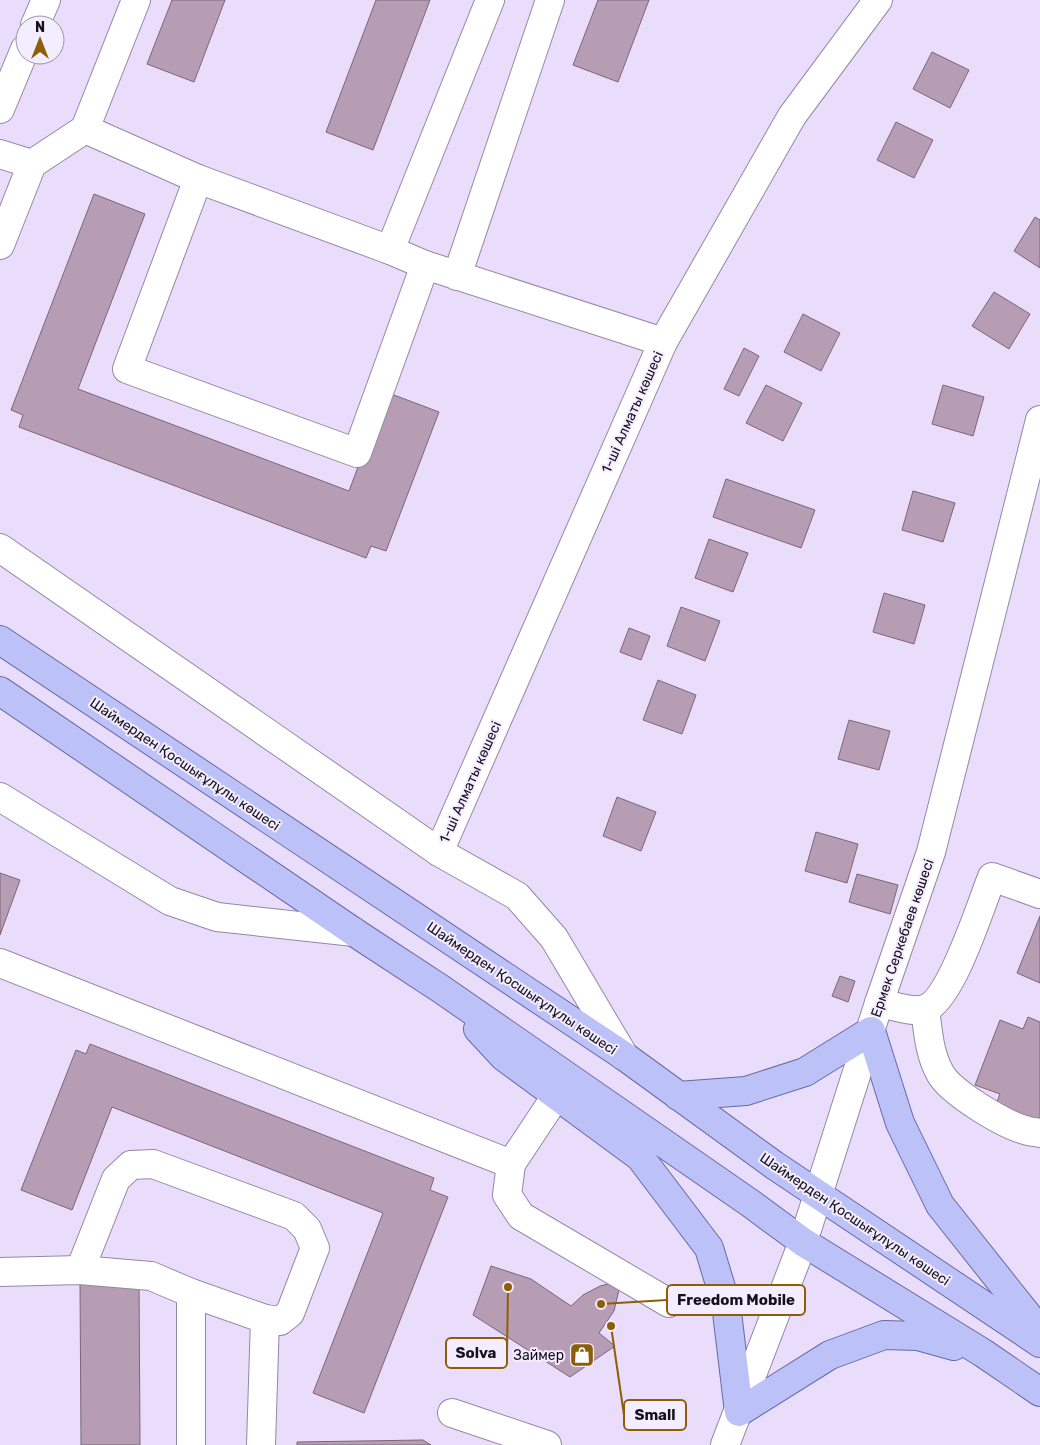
<svg xmlns="http://www.w3.org/2000/svg" width="1040" height="1445" viewBox="0 0 1040 1445" font-family="Rubik,sans-serif">
  <rect width="100%" height="100%" fill="#e9ddfb"/>
  <g fill="#b69db3" stroke="#7c6579">
    <path d="M172,0H225L194,82L147,64Z"/>
    <path d="M376,0H430L373,150L326,132Z"/>
    <path d="M598,0H649L618,82L573,65Z"/>
    <path d="M932,52L969,70L950,108L913,89Z"/>
    <path d="M896,122L933,140L914,178L877,160Z"/>
    <path d="M94,194L145,214L78,389L349,491L386,392L439,412L386,551L371,546L366,558L19,427L23,415L11,410Z"/>
    <path d="M1035,217L1040,220V268L1014,251Z"/>
    <path d="M994,292L1030,314L1009,349L972,326Z"/>
    <path d="M803,314L840,333L821,371L784,352Z"/>
    <path d="M744,348L759,356L739,396L724,389Z"/>
    <path d="M766,385L802,403L783,441L746,423Z"/>
    <path d="M943,385L984,397L973,436L932,424Z"/>
    <path d="M726,479L815,510L801,548L713,517Z"/>
    <path d="M913,491L955,503L943,542L902,530Z"/>
    <path d="M709,539L748,553L733,592L695,578Z"/>
    <path d="M884,593L925,605L914,644L873,632Z"/>
    <path d="M681,607L720,621L705,661L667,646Z"/>
    <path d="M629,628L650,636L641,660L620,652Z"/>
    <path d="M658,680L696,695L682,734L643,720Z"/>
    <path d="M849,720L890,731L879,770L838,759Z"/>
    <path d="M617,797L656,812L641,851L603,836Z"/>
    <path d="M816,832L858,844L847,883L805,871Z"/>
    <path d="M0,873L20,880L0,935Z"/>
    <path d="M857,874L898,885L890,914L849,902Z"/>
    <path d="M1040,916V983L1017,973Z"/>
    <path d="M840,976L855,981L848,1002L832,996Z"/>
    <path d="M1028,1017L1040,1022V1122L995,1107L1000,1094L975,1085L1000,1020L1023,1029Z"/>
    <path d="M90,1044L434,1178L430,1190L448,1197L364,1413L313,1393L383,1213L112,1107L72,1210L21,1190L76,1050L86,1054Z"/>
    <path d="M491,1266L531,1279L571,1306L583,1295L600,1286L621,1281L614,1311L599,1333L615,1346L570,1377L473,1315Z"/>
    <path d="M80,1281H139L140,1445H81Z"/>
    <path d="M423,1440L431,1445H297V1442Z"/>
  </g>
  <g fill="none" stroke-linecap="round" stroke-linejoin="round">
    <defs>
      <g id="minor">
        <path d="M35,25L46,0"/>
        <path d="M0,109L25,49"/>
        <path d="M85,129L136,0"/>
        <path d="M0,154L32,164"/>
        <path d="M198,179L127,369L357,453L425,265"/>
        <path d="M0,245L32,164L85,129L198,179L390,250L425,265L663,342"/>
        <path d="M390,250L490,0"/>
        <path d="M457,276L550,0"/>
        <path d="M0,548L439,852L517,896L554,938L624,1056"/>
        <path d="M0,797L170,901L217,917L354,932"/>
        <path d="M439,852L663,342L792,116L878,0"/>
        <path d="M0,963L511,1164"/>
        <path d="M879,1003C890,1005 914,1013 925,1009C952,999 981,904 992,877L1040,894"/>
        <path d="M925,1009C928,1031 929,1053 940,1073C950,1092 1003,1124 1025,1130C1030,1132 1035,1132 1040,1133"/>
        <path d="M568,1078L511,1164L507,1195L521,1216L669,1303"/>
        <path d="M80,1270L116,1179L131,1165L153,1164L294,1216L307,1229L315,1248L290,1313L280,1321L265,1319"/>
        <path d="M0,1272L80,1270L151,1276L191,1293V1445"/>
        <path d="M191,1293L265,1319L261,1445"/>
        <path d="M452,1413L547,1445"/>
        <path d="M725,1445L803,1242L879,1003L931,852L1040,420"/>
      </g>
      <g id="major">
        <path d="M0,640L624,1056L774,1165L1040,1343"/>
        <path d="M0,691L354,932L441,989L750,1203L803,1242L983,1353L1040,1392"/>
        <path d="M478,1029L504,1057L640,1157L709,1248L726,1304L739,1412L830,1355L884,1335L918,1336L954,1346"/>
        <path d="M678,1096L746,1091L805,1072L871,1031L900,1123L940,1205L1040,1331"/>
      </g>
    </defs>
    <use href="#minor" stroke="#9488a4" stroke-width="30"/>
    <use href="#major" stroke="#6569a6" stroke-width="30"/>
    <use href="#minor" stroke="#fff" stroke-width="28"/>
    <use href="#major" stroke="#bcc2f7" stroke-width="28"/>
  </g>
  <defs>
    <symbol id="shop-square" viewBox="-11 -11 22 22"><rect x="-9" y="-9" width="18" height="18" rx="4" fill="#8d5e06" stroke="#f4ecff"/><path d="M-5-2.5h2.3a2.7 3.5 0 0 1 5.4 0H5L5.5 6h-11ZM-1.5-2.5h3a1.5 2.3 0 0 0-3 0Z" fill="#fff"/></symbol>
  </defs>
  <g fill-rule="evenodd">
    <use href="#shop-square" x="568" y="1341" width="28" height="28"/>
  </g>
  <g text-anchor="middle" stroke-width="4" stroke-linejoin="round" paint-order="stroke">
    <g font-size="14" fill="#15101b" stroke="#f4ecff">
      <text transform="translate(632 412) rotate(-66)" y="5">1-ші Алматы көшесі</text>
      <text transform="translate(185 764) rotate(34)" y="5">Шаймерден Қосшығұлұлы көшесі</text>
      <text transform="translate(470 782) rotate(-66)" y="5">1-ші Алматы көшесі</text>
      <text transform="translate(902 938) rotate(-71)" y="5">Ермек Серкебаев көшесі</text>
      <text transform="translate(522 988) rotate(34)" y="5">Шаймерден Қосшығұлұлы көшесі</text>
      <text transform="translate(855 1219) rotate(34)" y="5">Шаймерден Қосшығұлұлы көшесі</text>
    </g>
    <g font-size="14" fill="#15101b" stroke="#f4ecff" text-anchor="end">
      <text x="564" y="1360">Займер</text>
    </g>
  </g>
  <path fill="none" stroke="#8d5e06" stroke-width="2" d="M601 1304L667 1300M508 1287L507 1353M611 1326L624 1415"/>
  <g fill="#8d5e06" stroke="#f4ecff" stroke-width="2">
    <circle cx="601" cy="1304" r="5"/>
    <circle cx="508" cy="1287" r="5"/>
    <circle cx="611" cy="1326" r="5"/>
  </g>
  <g fill="#f4ecff" stroke="#8d5e06" stroke-width="2">
    <rect x="667" y="1285" width="138" height="30" rx="5"/>
    <rect x="446" y="1338" width="61" height="30" rx="5"/>
    <rect x="624" y="1400" width="62" height="30" rx="5"/>
  </g>
  <g font-size="15" text-anchor="middle" font-weight="bold" fill="#15101b">
    <text x="736" y="1305">Freedom Mobile</text>
    <text x="476" y="1358">Solva</text>
    <text x="655" y="1420">Small</text>
  </g>
  <g transform="translate(40 40)"><circle r="24" fill="#f4ecff" stroke="#9b94a4"/>
  <path d="M0-4L9 19L0 12L-9 19Z" fill="#8d5e06"/>
  <text y="-8" font-size="14" font-weight="bold" text-anchor="middle" fill="#15101b">N</text>
  </g>
</svg>
